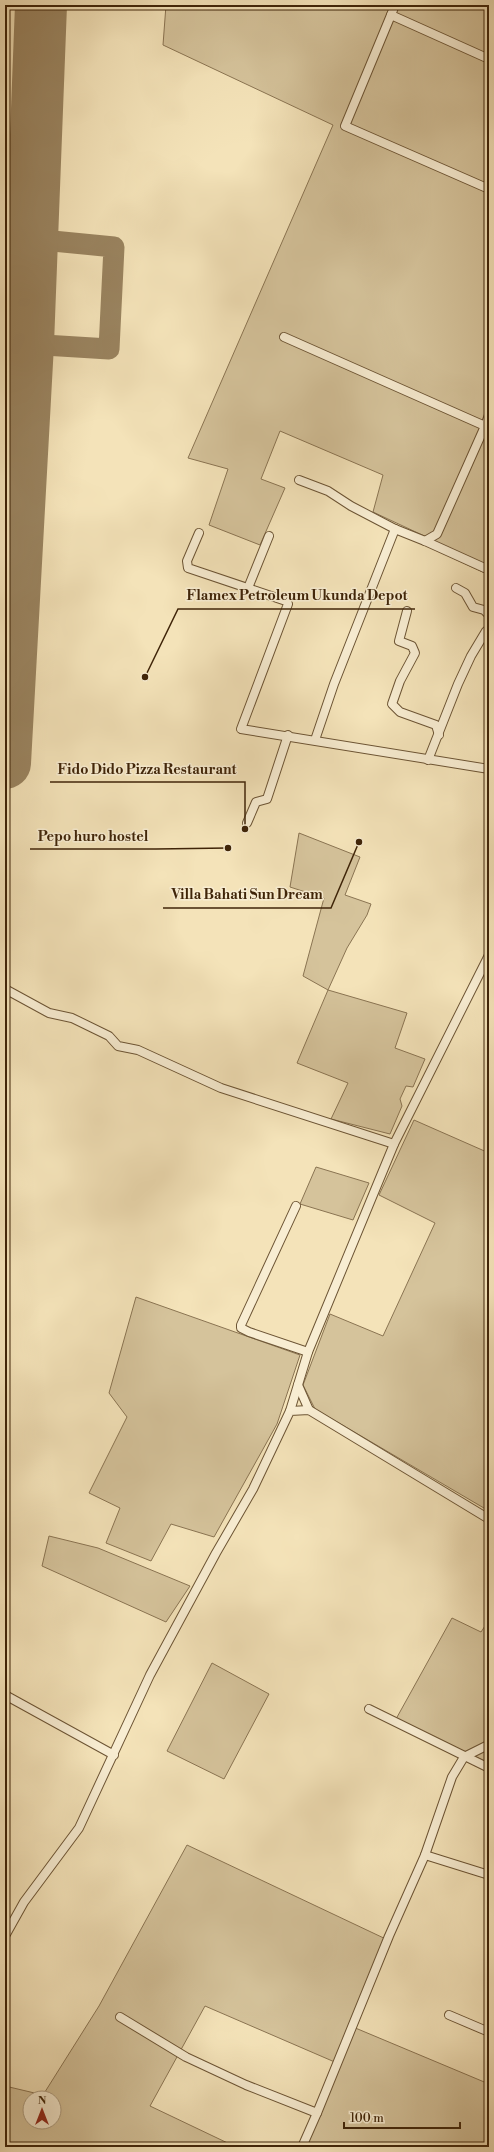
<svg xmlns="http://www.w3.org/2000/svg" width="494" height="2152" viewBox="0 0 494 2152" font-family="'Libre Bodoni',serif">
  <rect width="100%" height="100%" fill="#f4e3b9"/>
  <filter id="stains"><feTurbulence type="fractalNoise" baseFrequency=".005" numOctaves="4"/><feColorMatrix values="0 0 0 0 .2 0 0 0 0 .09 0 0 0 0 .02 0 0 0 .5 -.17"/></filter>
  <radialGradient id="worn" r=".72"><stop offset=".6" stop-color="#630" stop-opacity="0"/><stop offset="1" stop-color="#630" stop-opacity=".3"/></radialGradient>
  <g fill="#d5c39b" stroke="#8a7452" fill-rule="evenodd">
    <path d="M166,5H489V575L438,551L435,541L373,512L383,475L280,431L261,479L285,488L260,545L209,525L228,469L188,458L333,125L163,45Z"/>
    <path d="M299,833L360,857L345,895L371,904L367,915L347,948L328,990L407,1013L395,1048L425,1059L413,1087L406,1086L400,1099L402,1106L390,1134L331,1119L348,1083L297,1063L328,990L303,976L324,898L290,887Z"/>
    <path d="M414,1120L489,1153V1511L315,1409L303,1385L330,1314L383,1336L435,1223L379,1195Z"/>
    <path d="M316,1167L369,1183L353,1220L300,1204Z"/>
    <path d="M136,1297L300,1355L277,1424L214,1537L171,1524L151,1561L106,1543L120,1508L89,1493L127,1417L109,1393Z"/>
    <path d="M49,1536L98,1548L190,1586L166,1622L42,1566Z"/>
    <path d="M452,1618L481,1632L489,1620V1763L396,1719Z"/>
    <path d="M212,1663L269,1694L224,1779L167,1751Z"/>
    <path d="M187,1845L390,1941L353,2027L489,2084V2147H301L337,2063L205,2006L150,2106L236,2147H5V2086L43,2095L99,2006ZM30,2098H54V2122H30Z"/>
  </g>
  <g fill="none" stroke-linecap="round" stroke-linejoin="round">
    <path stroke="#9a8460" stroke-width="21" d="M28,344L109,349L114,247L32,239"/>
    <path stroke="#9a8460" stroke-width="52" d="M5,763L28,344L41,5"/>
    <defs>
      <g id="minor">
        <path d="M395,5L391,15L489,59"/>
        <path d="M391,15L345,126L489,189"/>
        <path d="M284,337L485,426L489,415"/>
        <path d="M299,480L328,491L351,506L395,529L425,541L489,570"/>
        <path d="M199,533L187,561L188,568L286,601L288,604L241,729L489,769"/>
        <path d="M425,541L437,534L485,426"/>
        <path d="M248,588L269,536"/>
        <path d="M456,588L465,593L473,607L484,610L489,615"/>
        <path d="M407,611L399,641L412,646L415,653L400,681L392,704L400,712L436,725L439,735"/>
        <path d="M315,740L334,684L395,529"/>
        <path d="M428,760L458,684L471,656L486,631L489,632"/>
        <path d="M247,823L256,802L267,799L288,735"/>
        <path d="M5,989L49,1013L72,1018L109,1036L118,1046L138,1050L221,1088L394,1144"/>
        <path d="M296,1206L241,1325V1328L249,1332L308,1352"/>
        <path d="M298,1385L309,1410"/>
        <path d="M290,1411L308,1352L394,1144L489,955"/>
        <path d="M5,1695L114,1755"/>
        <path d="M369,1709L489,1768"/>
        <path d="M425,1855L489,1875"/>
        <path d="M5,1936L24,1902L79,1828L150,1675L216,1553L253,1489L290,1411L309,1410L489,1519"/>
        <path d="M449,2015L489,2032"/>
        <path d="M120,2017L186,2057L246,2085L317,2113L389,1936L425,1855L452,1777L464,1757L488,1745L489,1742"/>
        <path d="M302,2147L317,2113"/>
      </g>
    </defs>
    <use href="#minor" stroke="#6c5434" stroke-width="10"/>
    <use href="#minor" stroke="#f8edd2" stroke-width="8"/>
  </g>
  <path fill="none" stroke="#3f2408" stroke-width="1.5" d="M145 677L178 609H415M245 829L245 782H50M228 848L156 849H30M359 842L331 908H163"/>
  <g fill="#3f2408" stroke="#f8edd2" stroke-width="1.5">
    <circle cx="145" cy="677" r="4"/>
    <circle cx="245" cy="829" r="4"/>
    <circle cx="228" cy="848" r="4"/>
    <circle cx="359" cy="842" r="4"/>
  </g>
  <g font-size="14" text-anchor="middle" font-weight="bold" fill="#3f2408" stroke="#f8edd2" stroke-width="3" stroke-linejoin="round" paint-order="stroke">
    <text x="297" y="600">Flamex Petroleum Ukunda Depot</text>
    <text x="147" y="774">Fido Dido Pizza Restaurant</text>
    <text x="93" y="841">Pepo huro hostel</text>
    <text x="247" y="899">Villa Bahati Sun Dream</text>
  </g>
  <rect width="494" height="2152" fill="none" stroke="#f4e3b9" stroke-width="20"/>
  <rect x="6" y="6" width="482" height="2140" fill="none" stroke="#3f2408" stroke-width="2"/>
  <rect x="10" y="10" width="474" height="2132" fill="none" stroke="#3f2408"/>
  <g transform="translate(42 2110)"><circle r="19" fill="#f8edd2" stroke="#ae9d81"/>
  <path d="M0-3L7 15L0 10L-7 15Z" fill="#8f2418"/>
  <text y="-6" font-size="11" font-weight="bold" text-anchor="middle" fill="#3f2408">N</text>
  </g>
  <path d="M344 2122v6h116v-6" fill="none" stroke="#3f2408" stroke-width="2"/>
  <text x="350" y="2122" font-size="12" fill="#3f2408" stroke="#f8edd2" stroke-width="3" paint-order="stroke">100 m</text>
  <rect width="100%" height="100%" filter="url(#stains)"/>
  <rect width="100%" height="100%" fill="url(#worn)"/>
</svg>
